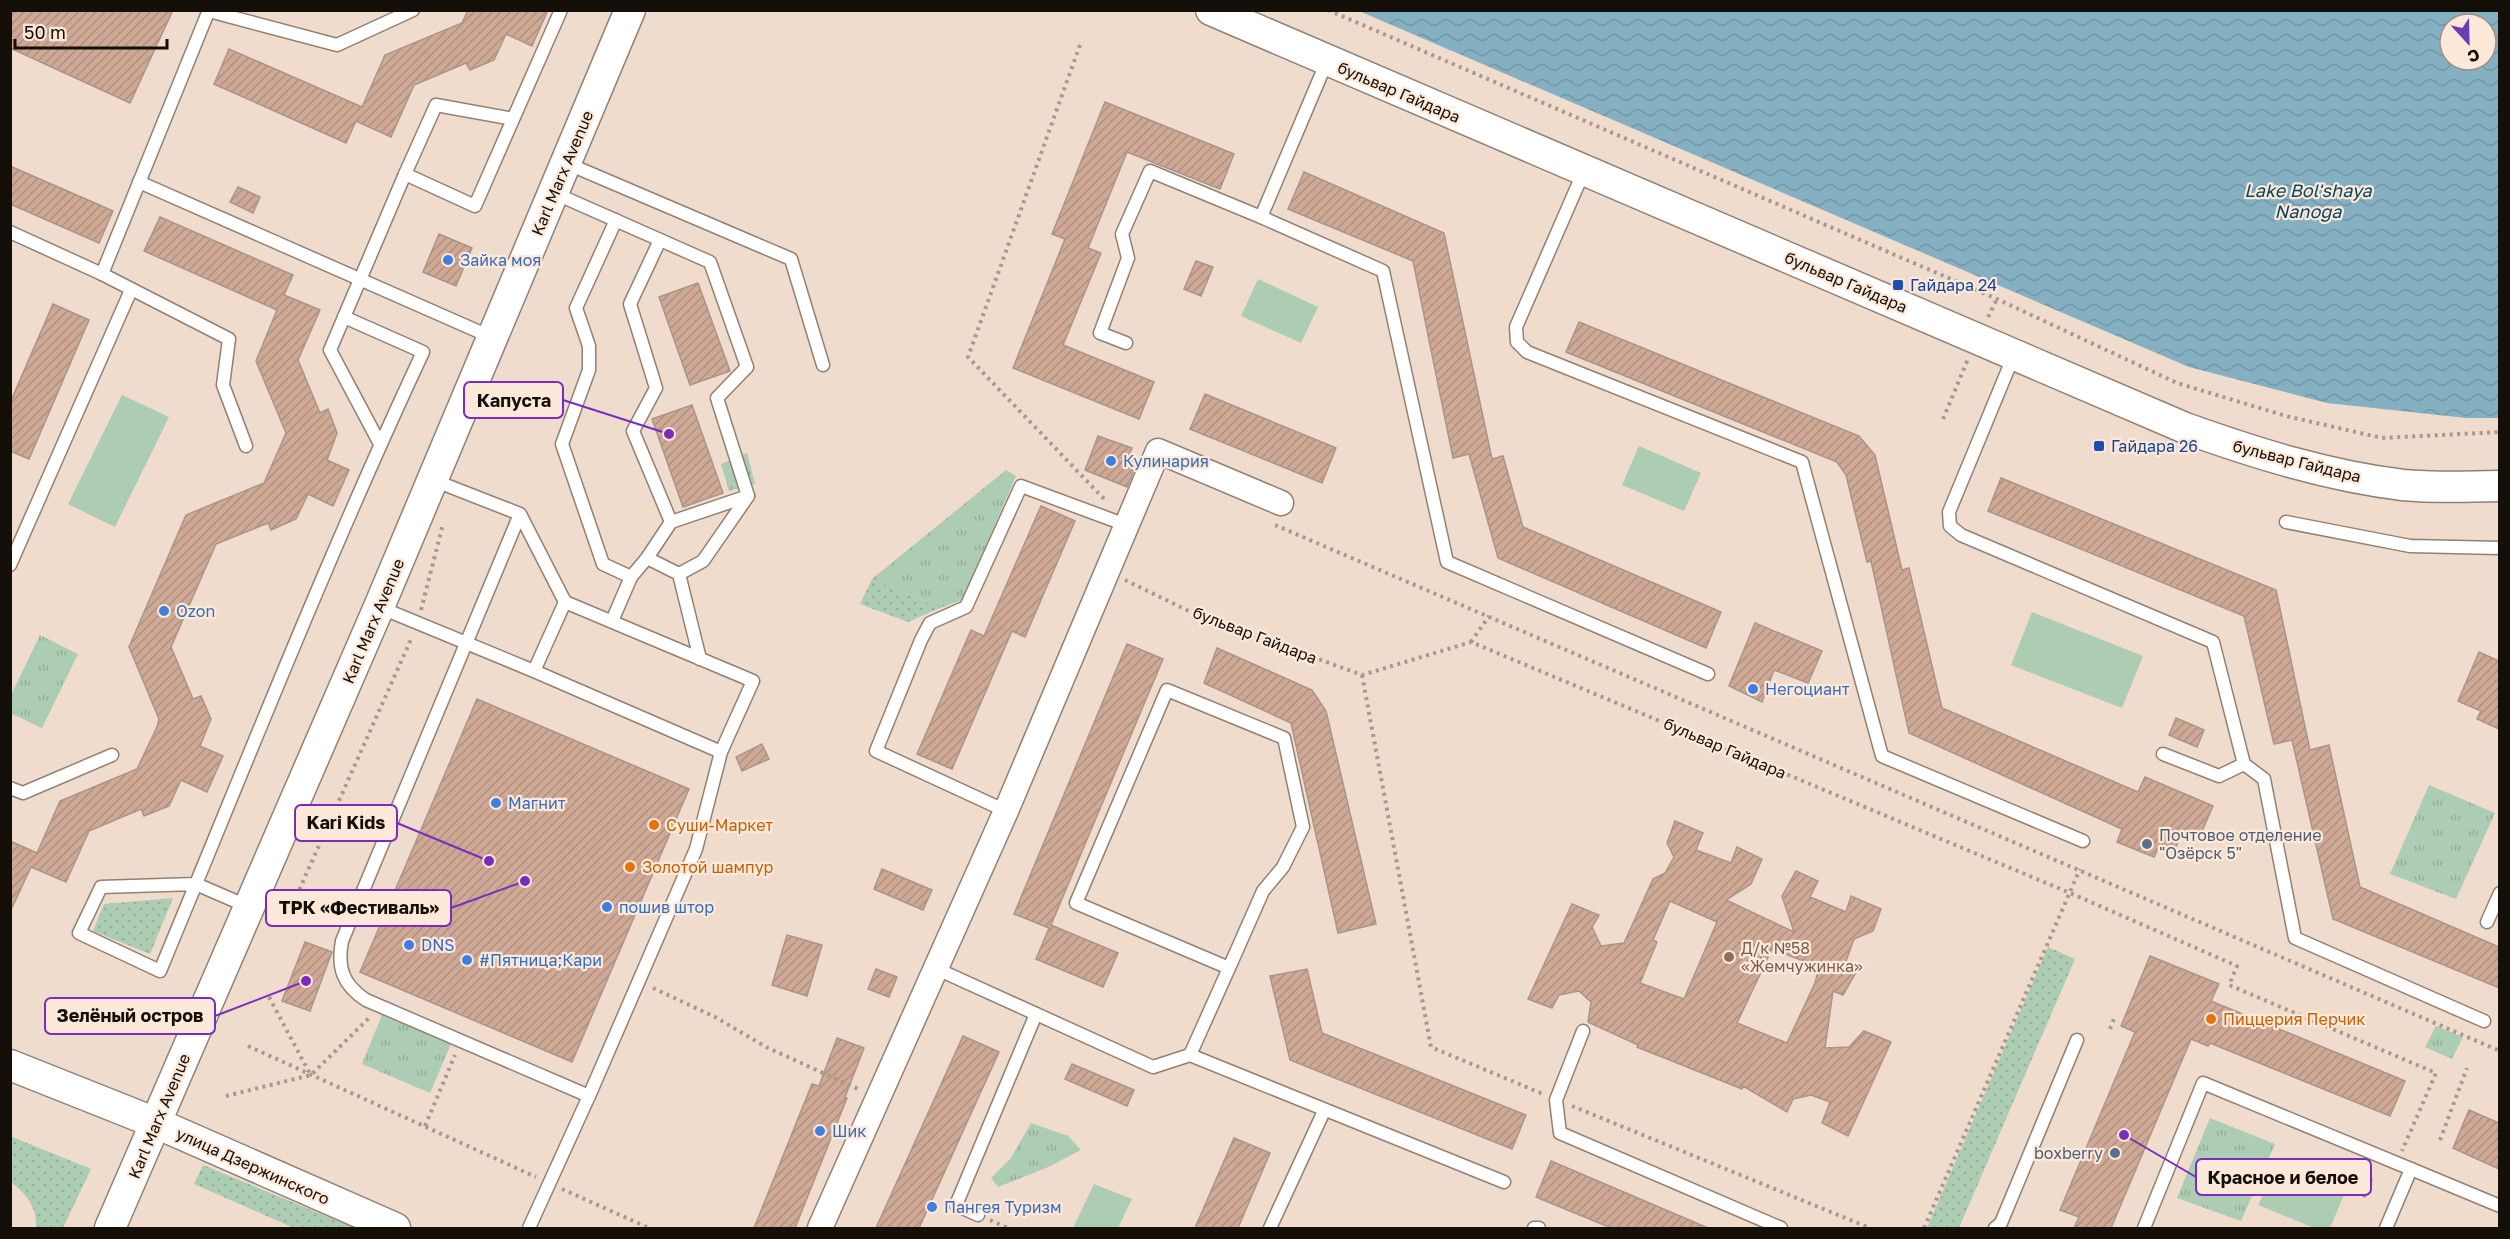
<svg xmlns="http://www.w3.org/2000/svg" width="2510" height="1239" viewBox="0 0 2510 1239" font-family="'Golos Text',sans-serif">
  <defs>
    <pattern id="grass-dots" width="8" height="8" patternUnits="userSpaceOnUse" patternTransform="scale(1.5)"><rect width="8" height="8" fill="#acccb4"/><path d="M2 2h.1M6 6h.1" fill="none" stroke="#93ae99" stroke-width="1.8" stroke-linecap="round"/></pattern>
    <pattern id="park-tufts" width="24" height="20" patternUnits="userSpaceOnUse" patternTransform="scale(1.5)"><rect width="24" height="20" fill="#acccb4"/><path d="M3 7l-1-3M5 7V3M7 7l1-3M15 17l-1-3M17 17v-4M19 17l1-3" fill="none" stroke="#93ae99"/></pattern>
    <pattern id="water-waves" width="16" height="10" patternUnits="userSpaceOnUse" patternTransform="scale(1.5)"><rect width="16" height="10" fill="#85b0c2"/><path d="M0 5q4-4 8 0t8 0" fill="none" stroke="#7296a5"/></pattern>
    <pattern id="building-hatch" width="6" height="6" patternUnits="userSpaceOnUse" patternTransform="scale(1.5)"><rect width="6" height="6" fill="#cfa995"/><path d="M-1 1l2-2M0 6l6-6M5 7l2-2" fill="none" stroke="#b1907f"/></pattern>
  </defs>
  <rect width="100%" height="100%" fill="#efdccd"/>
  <g fill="url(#grass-dots)">
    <path d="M872,579L940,608L908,622L860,604Z"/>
    <path d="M173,898L150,954L93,931L104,904Z"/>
    <path d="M2048,947L2075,959L1959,1228H1927Z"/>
    <path d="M10,1136L91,1169L63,1228H36C37,1207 27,1195 11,1182Z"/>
    <path d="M203,1165L355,1228H294L194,1184Z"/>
  </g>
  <g fill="url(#park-tufts)">
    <path d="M747,453L755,484L729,491L721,464Z"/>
    <path d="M1006,470L1016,476L962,600L940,608L872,579Z"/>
    <path d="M40,635L78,654L42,728L10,713L11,695Z"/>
    <path d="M2429,785L2495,813L2456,899L2390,874Z"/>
    <path d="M382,1015L451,1044L430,1093L362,1064Z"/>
    <path d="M2436,1026L2463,1037L2452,1059L2425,1047Z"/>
    <path d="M2210,1118L2275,1144L2241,1221L2177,1198Z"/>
    <path d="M1031,1123L1068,1136L1081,1150L1046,1168L998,1187L991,1178L1011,1158Z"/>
  </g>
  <g fill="#acccb4">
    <path d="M1258,279L1318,307L1301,343L1241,316Z"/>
    <path d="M122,395L169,417L115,527L68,504Z"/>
    <path d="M1639,446L1701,473L1684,511L1622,485Z"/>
    <path d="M2032,612L2143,656L2122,708L2011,665Z"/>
    <path d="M2277,1167L2344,1195L2330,1228H2314L2258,1205Z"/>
    <path d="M1094,1184L1132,1199L1118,1228H1073Z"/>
  </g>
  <path fill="url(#water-waves)" fill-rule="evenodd" d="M1359,11H2499V418H2466L2327,403L2189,367ZM2450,24H2486V60H2450Z"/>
  <g fill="url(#building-hatch)" stroke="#a9958b" stroke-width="1.5" fill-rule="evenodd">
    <path d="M10,10H173L130,103L10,48Z"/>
    <path d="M468,10H548L532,46L506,34L494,60L470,70L466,63L414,85L391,137L356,121L346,143L214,84L229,49L362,107L385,55L462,23Z"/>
    <path d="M1105,102L1234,154L1220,189L1127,152L1088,248L1101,253L1063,345L1154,382L1139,419L1013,368L1065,239L1052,234Z"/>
    <path d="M10,166L113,211L99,243L10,204Z"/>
    <path d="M1304,172L1444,233L1492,459L1503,456L1523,527L1721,612L1706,648L1498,558L1469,454L1453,458L1413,261L1288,209Z"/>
    <path d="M238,187L260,197L253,213L230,202Z"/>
    <path d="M160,217L293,275L284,295L320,310L298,360L320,413L328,409L337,433L327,460L349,470L333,506L308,494L296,519L271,530L268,523L216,544L171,647L193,699L201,696L211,719L200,746L223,756L207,792L181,780L169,806L144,816L141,809L89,831L66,882L31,867L10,912V841L37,853L60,801L137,769L157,727L159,719L129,647L186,515L264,483L286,433L256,361L277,310L144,251Z"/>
    <path d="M439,234L472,248L456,286L423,272Z"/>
    <path d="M1196,261L1213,267L1201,296L1184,289Z"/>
    <path d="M698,283L730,371L690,385L659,297Z"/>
    <path d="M53,304L89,320L29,459L10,451V403Z"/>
    <path d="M1579,322L1859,436L1875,455L1902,570L1909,568L1942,708L2138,792L2145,777L2213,806L2199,838L2183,831L2174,851L2160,845L2154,857L2117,842L2122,829L1909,733L1871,561L1867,562L1846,475L1837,462L1566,352Z"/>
    <path d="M1205,394L1336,448L1322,483L1190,429Z"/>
    <path d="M692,405L723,493L683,507L652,419Z"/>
    <path d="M1098,436L1132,448L1127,459L1137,463L1127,487L1085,470Z"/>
    <path d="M2001,478L2276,590L2310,750L2329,745L2360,887L2499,947V988L2333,919L2292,740L2274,744L2244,616L1988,511Z"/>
    <path d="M1041,506L1075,521L1025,637L1012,631L952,769L917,754L971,630L984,636Z"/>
    <path d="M1755,623L1822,651L1808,683L1774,670L1762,702L1729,686Z"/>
    <path d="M1127,644L1163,659L1051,925L1118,953L1103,987L1036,959L1049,928L1014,914Z"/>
    <path d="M1217,648L1312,690L1326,711L1376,924L1338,933L1291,723L1204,683Z"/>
    <path d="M2479,652L2499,661V729L2477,719L2481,711L2458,701Z"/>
    <path d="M477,699L689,789L572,1062L360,972Z"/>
    <path d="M2176,718L2204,730L2197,747L2169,735Z"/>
    <path d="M762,744L769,759L742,771L736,757Z"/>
    <path d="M1675,821L1703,833L1696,850L1731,863L1737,847L1762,859L1751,884L1726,900L1794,932L1782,896L1796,871L1818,881L1810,897L1846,912L1851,896L1881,909L1873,931L1854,939L1846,961L1858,969L1843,995L1833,991L1825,1048L1849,1047L1864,1031L1891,1042L1848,1136L1822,1123L1830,1102L1811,1095L1793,1099L1787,1112L1743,1086L1742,1089L1637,1047L1638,1045L1588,1022L1591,1002L1579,991L1559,995L1552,1008L1528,999L1572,904L1599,915L1592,927L1601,946L1624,943L1653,879L1665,873L1674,857L1667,843ZM1670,901L1717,922L1684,999L1640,983L1657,942L1653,940ZM1772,949L1819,967L1815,983L1787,1043L1737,1023Z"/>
    <path d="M882,869L932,890L923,910L874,889Z"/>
    <path d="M787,935L822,945L807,996L772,985Z"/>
    <path d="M305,942L332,952L310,1011L282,1001Z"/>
    <path d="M2150,956L2219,984L2211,1001L2405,1081L2390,1116L2210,1043L2208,1046L2191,1039L2111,1228H2074L2079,1217L2060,1210L2135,1032L2121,1026Z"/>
    <path d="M876,969L897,977L889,997L868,989Z"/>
    <path d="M1307,969L1322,1033L1526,1115L1512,1149L1290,1060L1270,976Z"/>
    <path d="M963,1036L999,1052L919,1228H876Z"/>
    <path d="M837,1038L864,1048L845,1097L847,1098L795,1228H754L812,1084L819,1086Z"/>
    <path d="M1072,1064L1134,1090L1127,1106L1065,1079Z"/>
    <path d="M2469,1110L2499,1123V1169L2453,1148Z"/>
    <path d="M1234,1138L1270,1153L1238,1228H1195Z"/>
    <path d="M1551,1161L1708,1228H1611L1536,1197Z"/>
    <path d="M2340,1165L2372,1180L2365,1197L2332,1182Z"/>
  </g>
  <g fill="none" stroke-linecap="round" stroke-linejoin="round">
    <defs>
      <g id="service">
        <path d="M209,11L337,45L413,10"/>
        <path d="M1327,61L1261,217L1383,271L1447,562L1708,674"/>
        <path d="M513,119L436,105L405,174L475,206L561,10"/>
        <path d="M566,163L791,259L823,365"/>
        <path d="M1584,171L1516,327L1517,342L1527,352L1802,462L1882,756L2083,841"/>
        <path d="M139,182L491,337"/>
        <path d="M554,193L710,262L747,367L717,398L748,496L703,561L679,574"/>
        <path d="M616,220L576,308L589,346V370L562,444L603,564L631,577L647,558L671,522L633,431L656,388L630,304L660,240"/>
        <path d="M10,232L102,274L229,339L223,385L246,446"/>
        <path d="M102,274L209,10"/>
        <path d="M1126,343L1100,333L1128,258L1122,234L1150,171L1261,217"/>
        <path d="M2014,355L1949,512L1950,526L1961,535L2213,642L2244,764L2264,779L2295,938L2484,1021"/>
        <path d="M380,444L330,350L405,174"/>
        <path d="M433,480L520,514L565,602L753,681L721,752L696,849L589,1096L366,1000C343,985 337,968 342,941L520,514"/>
        <path d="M671,522L748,496"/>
        <path d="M2286,522L2410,546L2500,548"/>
        <path d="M647,558L679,574L700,659"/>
        <path d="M10,565L131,290"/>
        <path d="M565,602L534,671L721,752"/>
        <path d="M379,607L534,671"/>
        <path d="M612,621L631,577"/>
        <path d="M2163,754L2219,776L2244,764"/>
        <path d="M10,788L23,793L112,755"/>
        <path d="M1006,811L876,751L921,640L930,623L966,607L1021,486L1126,525"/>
        <path d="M249,907L196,884L101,887L79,933L160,971C246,764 328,555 423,352L344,317"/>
        <path d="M2487,922L2500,893"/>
        <path d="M937,969L1153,1067L1190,1055L1504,1182"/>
        <path d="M1583,1031L1556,1100L1560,1133L1781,1228"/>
        <path d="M1190,1055L1229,968L1076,903L1167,690L1284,738L1303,827L1283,867L1263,891L1229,968"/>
        <path d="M978,1215L956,1205L1036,1014"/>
        <path d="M529,1228L589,1096"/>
        <path d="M1270,1228L1324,1111"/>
        <path d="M1534,1228H1539"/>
        <path d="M1995,1228L2001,1223L2077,1040"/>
        <path d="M2144,1228L2203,1083L2411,1169"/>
        <path d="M2386,1228L2411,1169L2500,1206"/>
      </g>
      <path id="minor" d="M820,1228L1006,811L1158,451L1281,503"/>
      <g id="tertiary">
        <path d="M1211,10L2185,428C2255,453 2328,476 2403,485C2434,488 2468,487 2500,486"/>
        <path d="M10,1065L156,1123L395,1228"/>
        <path d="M110,1228L379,607L630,10"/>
      </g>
    </defs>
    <use href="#service" stroke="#918073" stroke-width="15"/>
    <use href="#minor" stroke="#918073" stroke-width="27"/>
    <use href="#tertiary" stroke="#918073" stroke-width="33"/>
    <g stroke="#a8998d" stroke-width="4" stroke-dasharray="3 4.5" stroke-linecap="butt">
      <path d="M1328,10L1997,299L2177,383L2286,416L2382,438L2500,432"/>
      <path d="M1080,45L968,357L1105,500"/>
      <path d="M1988,317L1997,299"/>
      <path d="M1943,419L1968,359"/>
      <path d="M1275,525L2500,1051"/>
      <path d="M1125,580L1195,614L1362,675L1471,642L2070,893L2237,966L2229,985L2436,1073L2402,1151"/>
      <path d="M421,610L443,524"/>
      <path d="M1471,642L1489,616"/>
      <path d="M1362,675L1431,1047L1543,1094"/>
      <path d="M284,924L412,637"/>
      <path d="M653,988L715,1017L766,1047L858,1089"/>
      <path d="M269,997L310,1074"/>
      <path d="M2110,1029L2115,1016"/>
      <path d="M248,1046L536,1177"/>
      <path d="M226,1096L311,1075L370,1017"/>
      <path d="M1572,1106L1870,1228"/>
      <path d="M425,1126L455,1055"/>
      <path d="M2440,1140L2467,1068"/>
      <path d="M562,1189L649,1228"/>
      <path d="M990,1220L1008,1228"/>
      <path d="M1924,1228L2080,869"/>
    </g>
    <use href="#service" stroke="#fff" stroke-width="12"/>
    <use href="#minor" stroke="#fff" stroke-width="24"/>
    <use href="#tertiary" stroke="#fff" stroke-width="30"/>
  </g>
  <g fill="#3f7fe0" stroke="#fce9da" stroke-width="2">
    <circle cx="448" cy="260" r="6"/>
    <circle cx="1111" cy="461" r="6"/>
    <circle cx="164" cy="611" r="6"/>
    <circle cx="1753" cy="689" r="6"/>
    <circle cx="496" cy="803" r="6"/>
    <circle cx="607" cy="907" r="6"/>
    <circle cx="409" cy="945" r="6"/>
    <circle cx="467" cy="960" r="6"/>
    <circle cx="820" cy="1131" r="6"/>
    <circle cx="932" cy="1207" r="6"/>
  </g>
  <g fill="#1a4fb4" stroke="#fce9da" stroke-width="2">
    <rect x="1892" y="279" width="12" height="12" rx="3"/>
    <rect x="2093" y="440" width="12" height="12" rx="3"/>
  </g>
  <g fill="#e8710a" stroke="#fce9da" stroke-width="2">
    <circle cx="654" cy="825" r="6"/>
    <circle cx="630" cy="867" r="6"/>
    <circle cx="2211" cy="1019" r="6"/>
  </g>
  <g fill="#5c6f8a" stroke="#fce9da" stroke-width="2">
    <circle cx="2147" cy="844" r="6"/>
    <circle cx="2115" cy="1153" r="6"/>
  </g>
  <circle fill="#8d6e63" stroke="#fce9da" stroke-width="2" cx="1729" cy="957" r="6"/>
  <g text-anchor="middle" stroke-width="4.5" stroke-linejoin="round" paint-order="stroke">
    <g font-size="16" fill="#150f0a" stroke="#fce9da">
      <text transform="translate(1399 92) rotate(23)" y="6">бульвар Гайдара</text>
      <text transform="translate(562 173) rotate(-67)" y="6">Karl Marx Avenue</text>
      <text transform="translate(1846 282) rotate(23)" y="6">бульвар Гайдара</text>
      <text transform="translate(2297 461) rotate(14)" y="6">бульвар Гайдара</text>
      <text transform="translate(373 621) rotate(-67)" y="6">Karl Marx Avenue</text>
      <text transform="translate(1255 635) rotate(21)" y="6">бульвар Гайдара</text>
      <text transform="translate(1725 748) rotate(23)" y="6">бульвар Гайдара</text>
      <text transform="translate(159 1116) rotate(-67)" y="6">Karl Marx Avenue</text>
      <text transform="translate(253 1166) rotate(24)" y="6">улица Дзержинского</text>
    </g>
    <g font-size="16" fill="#366cbe" stroke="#fce9da" text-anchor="start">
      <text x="460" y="266">Зайка моя</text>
      <text x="1123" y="467">Кулинария</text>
      <text x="176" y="617">Ozon</text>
      <text x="1765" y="695">Негоциант</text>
      <text x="508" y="809">Магнит</text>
      <text x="619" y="913">пошив штор</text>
      <text x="421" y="951">DNS</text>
      <text x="479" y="966">#Пятница;Кари</text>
      <text x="832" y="1137">Шик</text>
      <text x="944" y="1213">Пангея Туризм</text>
    </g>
    <g font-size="16" fill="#164399" stroke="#fce9da" text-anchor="start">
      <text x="1910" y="291">Гайдара 24</text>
      <text x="2111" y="452">Гайдара 26</text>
    </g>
    <g font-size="16" fill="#c56008" stroke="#fce9da" text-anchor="start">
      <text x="666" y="831">Суши-Маркет</text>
      <text x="642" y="873">Золотой шампур</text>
      <text x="2223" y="1025">Пиццерия Перчик</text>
    </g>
    <g font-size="16" fill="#4e5e75" stroke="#fce9da" text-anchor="start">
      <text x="2159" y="841">Почтовое отделение<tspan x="2159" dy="18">"Озёрск 5"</tspan></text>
      <text x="2103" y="1159" text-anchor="end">boxberry</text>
    </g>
    <g font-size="16" fill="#785e54" stroke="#fce9da" text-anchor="start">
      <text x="1741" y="954">Д/к №58<tspan x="1741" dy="18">«Жемчужинка»</tspan></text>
    </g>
    <g font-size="18" font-style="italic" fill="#09475b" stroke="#fce9da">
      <text x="2308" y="197">Lake Bol'shaya<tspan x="2308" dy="21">Nanoga</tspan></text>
    </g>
  </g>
  <path fill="none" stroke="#7b2cbf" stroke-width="2" d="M669 434L563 400M489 861L397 823M525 881L451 908M306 981L215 1016M2124 1135L2196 1177"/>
  <g fill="#7b2cbf" stroke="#fce9da" stroke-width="2">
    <circle cx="669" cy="434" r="6"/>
    <circle cx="489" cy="861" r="6"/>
    <circle cx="525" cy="881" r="6"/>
    <circle cx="306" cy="981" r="6"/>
    <circle cx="2124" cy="1135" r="6"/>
  </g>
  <g fill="#fce9da" stroke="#7b2cbf" stroke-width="2">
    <rect x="464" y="382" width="99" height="36" rx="6"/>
    <rect x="295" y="805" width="102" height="36" rx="6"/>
    <rect x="266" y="890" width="185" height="36" rx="6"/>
    <rect x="45" y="998" width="170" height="36" rx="6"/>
    <rect x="2196" y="1159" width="175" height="36" rx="6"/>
  </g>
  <g font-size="18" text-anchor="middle" font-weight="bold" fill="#150f0a">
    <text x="514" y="407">Капуста</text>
    <text x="346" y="829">Kari Kids</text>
    <text x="359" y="914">ТРК «Фестиваль»</text>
    <text x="130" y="1022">Зелёный остров</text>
    <text x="2283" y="1184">Красное и белое</text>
  </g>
  <rect width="2510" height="1239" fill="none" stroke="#150f0a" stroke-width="24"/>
  <g transform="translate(2468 42) rotate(158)"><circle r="28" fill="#fce9da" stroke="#a09287" stroke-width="1.5"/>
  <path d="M0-4.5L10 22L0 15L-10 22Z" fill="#6d3db5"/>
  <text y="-9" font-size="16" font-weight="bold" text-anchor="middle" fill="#150f0a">С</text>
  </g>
  <path d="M15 39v9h152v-9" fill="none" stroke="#150f0a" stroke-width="3"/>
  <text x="24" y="39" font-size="18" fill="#150f0a" stroke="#fce9da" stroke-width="4.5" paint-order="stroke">50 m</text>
</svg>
